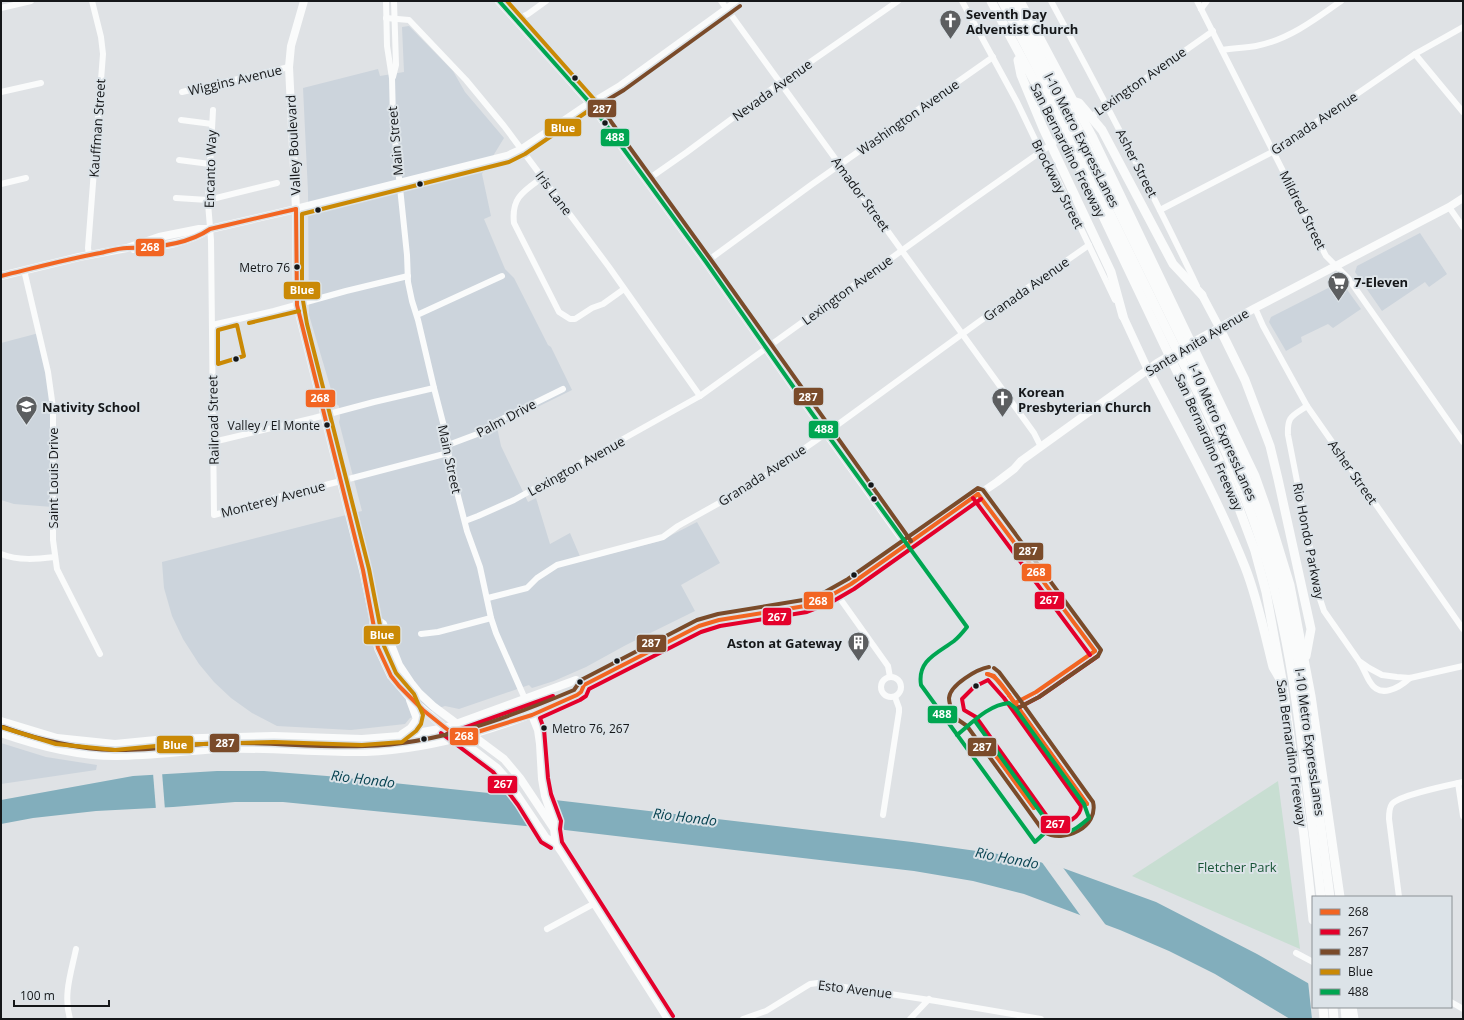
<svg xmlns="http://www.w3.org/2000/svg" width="1464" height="1020" viewBox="0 0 1464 1020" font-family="'Open Sans',sans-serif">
  <rect width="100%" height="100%" fill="#dfe2e5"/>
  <g fill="#ccd4dc">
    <path d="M409,26L453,71L465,92L504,138L482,174L491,216L484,219L505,269L514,278L548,345L551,347L572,390L497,427L501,446L528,502L536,498L550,544L570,533L582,561L660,541L697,522L720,563L681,585L695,611L626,645L586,667L554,681L532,688L529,685L459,709L445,706L410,718L405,724L351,730L277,726L252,713L231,698L214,682L199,664L183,639L172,616L164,588L162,562L362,511L339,422L340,418L339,406L335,403L309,315L308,192L303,88L378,69L380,76L404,72L402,27Z"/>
    <path d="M1420,233L1447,274L1429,287L1425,282L1382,311L1355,272L1357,266Z"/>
    <path d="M1338,283L1343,284L1361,309L1333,328L1328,324L1301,337L1302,342L1286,351L1269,322L1271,317Z"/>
    <path d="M39,333L53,408V507L14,504L1,500V343Z"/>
    <path d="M1,743L46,757L97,765L96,770L1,784Z"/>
  </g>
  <path fill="#c8ded2" d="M1278,781L1300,949L1132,876Z"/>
  <path fill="#82aebc" d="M217,771H264L327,776L555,800L912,842L1019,857L1060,867L1156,902L1257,954L1313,986V1007H1348L1369,1019H1290L1215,974L1169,951L1120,930L1024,894L973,881L914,871L565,830L283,802H235L173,807L96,811L33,818L1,824V800L133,776Z"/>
  <g fill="#dfe2e5">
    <path d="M162,772L165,810H156L153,773Z"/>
    <path d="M507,793L553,798L557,813L565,832L531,829Z"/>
    <path d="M1041,861L1061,865L1108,928L1083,919Z"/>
    <path d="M1308,981L1313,984V1007H1352L1368,1016L1369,1019H1312Z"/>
  </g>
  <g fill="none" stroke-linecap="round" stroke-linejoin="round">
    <g stroke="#fafbfb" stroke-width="6">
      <path d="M386,1L387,46L392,78L393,120L407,255L408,282L412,301L418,320L434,388L448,442L449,461L467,531L480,567L491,618L496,633L532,715"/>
      <path d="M721,1L1034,433L1041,447"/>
      <path d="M962,1L1017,102L1041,152L1055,174L1115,300"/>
      <path d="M1051,1C1102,95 1151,190 1197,286"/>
      <path d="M1197,1L1326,256L1348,278L1463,442"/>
      <path d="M1,8L31,1"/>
      <path d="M1201,9L1207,1"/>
      <path d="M386,18L409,20L466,80L504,126L609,267L700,396"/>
      <path d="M516,20L528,14L546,1"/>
      <path d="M1222,50C1234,48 1245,48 1256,46C1288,40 1316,19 1341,1"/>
      <path d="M1415,54L1463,112"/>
      <path d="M393,77L396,65L394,1"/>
      <path d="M1,92L41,83"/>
      <path d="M182,92L289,67"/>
      <path d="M590,103L620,85L736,1"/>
      <path d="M213,110L208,203L211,240L214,515L278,497L341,481L448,453"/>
      <path d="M1088,119L1213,31"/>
      <path d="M181,120L212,124"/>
      <path d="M179,160L210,164"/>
      <path d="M543,177C524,191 511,197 514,223L559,312L570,319H575L592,308L603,304L624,289"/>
      <path d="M647,180L687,152L780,83L898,1"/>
      <path d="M1,184L26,178"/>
      <path d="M176,198L208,200L277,183"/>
      <path d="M1449,207L1463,227"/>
      <path d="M1160,210L1274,151L1415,54L1463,27"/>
      <path d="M89,255L88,248L103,54L101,37L92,1"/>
      <path d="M706,262L811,185L993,57"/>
      <path d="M24,270L48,372L53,408V540L57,569L100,654"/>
      <path d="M1255,308L1263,326L1307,406L1463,629"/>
      <path d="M417,315L502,276"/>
      <path d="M212,325L274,311L346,291L408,276"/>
      <path d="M1307,406C1292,416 1287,416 1288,435L1320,599L1324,611L1359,661L1369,668L1382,675L1397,677L1410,678L1463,666"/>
      <path d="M213,442L314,418L374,402L434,388"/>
      <path d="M448,445L488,430L492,424L563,389"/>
      <path d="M978,494L1095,651"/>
      <path d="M465,521L478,516L514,500L700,396L965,205L1066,134"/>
      <path d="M906,544L967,627"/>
      <path d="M1,554C19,561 37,559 55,557"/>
      <path d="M836,593L888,666L890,677"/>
      <path d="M488,598L527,588L537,578L557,565L663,537L678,526L755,483L818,439L980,321L1089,245"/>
      <path d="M421,634L438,632L491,618"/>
      <path d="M1360,663C1364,669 1366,676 1370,682C1380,699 1399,688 1410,678"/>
      <circle cx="891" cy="687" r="10"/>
      <path d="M1458,783L1463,816"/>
      <path d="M883,815L899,712V708L895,697"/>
      <path d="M1399,897L1389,819C1389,814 1389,808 1392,804C1399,795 1450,785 1463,782"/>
      <path d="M547,929L595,903"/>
      <path d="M1296,953L1313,962"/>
      <path d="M1451,1002L1463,1009"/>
      <path d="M70,1019C63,995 71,973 76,949"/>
      <path d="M743,1019L766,1011L810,984L818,983L936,1001L1041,1019"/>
      <path d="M910,1019L929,999"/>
    </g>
    <g stroke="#fafbfb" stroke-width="8">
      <path d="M304,1L291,46L289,67L296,209L297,305L363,570L373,617L374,629L378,648L391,676L409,697L445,728L497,768L505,777L546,838L556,844L563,854L668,1019"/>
      <path d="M499,1L560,69L590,103L706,262L811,412L906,544"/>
      <path d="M134,249C159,247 188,243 210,229"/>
      <path d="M1,276L79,257L127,248L159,237L199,229H210L296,209L507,156L522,149L590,103"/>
      <path d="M1202,295L1219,327"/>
      <path d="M1123,316L1148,370"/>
      <path d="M1186,346L1255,308L1449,207L1463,198"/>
      <path d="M373,617L383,624L399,665L411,683L419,693L433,706L504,759L520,778L554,829L556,844"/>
      <path d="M532,715L538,730L540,744L542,779L545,796L555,825"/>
      <path d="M1,721L57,738L115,744L166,739L274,736L362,739L400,736L445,728L576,680L584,685"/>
      <path d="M1,733C38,746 76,756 116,756C150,756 184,751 218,749C267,747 317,753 366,752C439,749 510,725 577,695L581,692L584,685L699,626L719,620L805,606L828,597L851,584L918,536L997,482L1014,469L1021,461L1157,363L1174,353"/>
      <path d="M402,734L411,728L417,719L410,700"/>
    </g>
    <g stroke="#fafbfb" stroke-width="9">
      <path d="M991,1L1072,151L1228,479L1255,551L1266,592L1283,685L1304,836L1313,920"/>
      <path d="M1002,1C1058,106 1110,213 1162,320C1200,398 1242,476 1266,559C1286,626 1296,694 1304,763C1310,808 1316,852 1321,897"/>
      <path d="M1011,1L1085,142L1220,418L1243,469L1261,516L1283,589L1301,674L1330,897"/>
      <path d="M1020,1L1092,136L1255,476L1266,507L1290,585L1311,696L1340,897"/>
      <path d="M1018,60L1021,75L1043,128L1111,272L1123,316"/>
      <path d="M1076,102L1079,103L1102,130L1173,264L1202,295"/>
      <path d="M1219,327L1245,380L1270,446L1278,479L1311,629L1306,656"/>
      <path d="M1148,370C1182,435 1218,499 1245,567C1257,597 1265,635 1273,667L1280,679"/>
      <path d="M1323,1007L1324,1019"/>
      <path d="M1333,1007L1334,1019"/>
      <path d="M1345,1007L1346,1019"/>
      <path d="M1352,1007L1354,1019"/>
    </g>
    <defs>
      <g id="bus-1">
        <path d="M296,209L297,305L363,570L378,648L391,676L399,686L423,710L458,738L532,715L577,695L581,692L584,685L699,626L719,620L805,606L828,597L851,584L978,494"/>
        <path d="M1,276C34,268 67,259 100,253C109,251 119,248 127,248C154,248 187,245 210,229L296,209"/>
        <path d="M978,494L1095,651"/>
        <path d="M987,674C996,675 1004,688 1009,695"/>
        <path d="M987,674L994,676L1009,695"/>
        <path d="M1009,695L1087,804"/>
        <path d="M1009,695L1087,804"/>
        <path d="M1015,703L1036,692L1095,651"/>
        <path d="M986,742L1034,808"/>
        <path d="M986,742L1034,808"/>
      </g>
      <g id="bus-2">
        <path d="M973,498L1090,655"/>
        <path d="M988,680L1004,698L1081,806C1081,817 1066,824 1057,825L1051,822L976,717L964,710L962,699L974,687Z"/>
        <path d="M1018,708L1039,697L1098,656"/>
        <path d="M441,733L493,772L518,805L541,842L551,848"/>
        <path d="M447,734L553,696"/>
        <path d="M673,1016L562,842L560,829L561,821L551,794L548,778L544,729L540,718L580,700L586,696L589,689L701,632L720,626L807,612L830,603L854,589L981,499"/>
      </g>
      <g id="bus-3">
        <path d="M740,6L624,90L599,105L714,264L911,541"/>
        <path d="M989,667C977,669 950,685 949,698C949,704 952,711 954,717L967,726L1044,832C1064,844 1099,827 1093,802L1020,700L999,672L994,668"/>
        <path d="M3,727C39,740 76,749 115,750C151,751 187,744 223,743C271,742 318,748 365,746C438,744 508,718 574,690L581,680L697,620L718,614L803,600L825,592L848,579L978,488L983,490L1101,650L1098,656L1039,697L1018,708"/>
      </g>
      <g id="bus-4">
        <path d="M249,323L299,311"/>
        <path d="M237,325L244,356L218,364V330Z"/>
        <path d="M1,727L56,744L115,750L166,745L274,742L362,745L402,742L416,731L421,724L423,715L414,694L396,673L384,646L369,569L307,324L302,295V214L509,162L525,154L594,107L596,103L594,99L507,1"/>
      </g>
      <g id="bus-5">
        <path d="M499,1L590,103L706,262L811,412L967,627C963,632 959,637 954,641C938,653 917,660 921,685L1035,842L1051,827"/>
        <path d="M957,735C972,723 988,705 1009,703L1015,708L1084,804L1089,818C1076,829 1067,838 1051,827L975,721"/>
      </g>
    </defs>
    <use href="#bus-1" stroke="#dce3e8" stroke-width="7"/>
    <use href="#bus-2" stroke="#dce3e8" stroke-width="7"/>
    <use href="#bus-3" stroke="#dce3e8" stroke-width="7"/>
    <use href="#bus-4" stroke="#dce3e8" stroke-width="7"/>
    <use href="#bus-5" stroke="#dce3e8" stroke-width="7"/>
    <use href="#bus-1" stroke="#f26522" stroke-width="4"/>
    <use href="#bus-2" stroke="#e4002b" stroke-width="4"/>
    <use href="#bus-3" stroke="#7a4b2a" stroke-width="4"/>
    <use href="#bus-4" stroke="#ca8905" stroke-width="4"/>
    <use href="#bus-5" stroke="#00a651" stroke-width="4"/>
  </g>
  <defs>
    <symbol id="church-pin" viewBox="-11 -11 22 30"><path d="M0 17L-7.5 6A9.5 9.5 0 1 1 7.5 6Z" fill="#5c5e60" stroke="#dce3e8"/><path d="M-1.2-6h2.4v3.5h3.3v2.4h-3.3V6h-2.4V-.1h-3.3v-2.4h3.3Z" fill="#fff"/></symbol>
    <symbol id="supermarket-pin" viewBox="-11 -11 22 30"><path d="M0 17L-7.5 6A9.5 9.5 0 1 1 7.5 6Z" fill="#5c5e60" stroke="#dce3e8"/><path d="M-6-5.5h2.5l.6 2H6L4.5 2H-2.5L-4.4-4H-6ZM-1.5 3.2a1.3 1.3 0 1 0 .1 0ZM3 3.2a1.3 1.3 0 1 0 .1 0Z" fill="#fff"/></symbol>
    <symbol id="school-pin" viewBox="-11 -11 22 30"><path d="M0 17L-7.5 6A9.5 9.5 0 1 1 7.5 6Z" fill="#5c5e60" stroke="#dce3e8"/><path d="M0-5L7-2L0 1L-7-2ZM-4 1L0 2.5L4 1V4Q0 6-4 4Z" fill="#fff"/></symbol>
    <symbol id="building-pin" viewBox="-11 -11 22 30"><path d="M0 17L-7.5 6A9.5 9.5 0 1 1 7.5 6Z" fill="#5c5e60" stroke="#dce3e8"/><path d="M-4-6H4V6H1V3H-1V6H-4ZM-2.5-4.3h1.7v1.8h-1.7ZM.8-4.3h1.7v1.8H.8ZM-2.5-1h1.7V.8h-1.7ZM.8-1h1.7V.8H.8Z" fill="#fff"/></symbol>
  </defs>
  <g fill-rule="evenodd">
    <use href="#church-pin" x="938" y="8" width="25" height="34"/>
    <use href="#supermarket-pin" x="1326" y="270" width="25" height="34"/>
    <use href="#church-pin" x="990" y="386" width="25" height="34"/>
    <use href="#school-pin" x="14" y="394" width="25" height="34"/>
    <use href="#building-pin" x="846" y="630" width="25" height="34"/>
  </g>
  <g fill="#151719" stroke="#dce3e8" stroke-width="1.5">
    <circle cx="575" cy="78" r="3.5"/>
    <circle cx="605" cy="123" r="3.5"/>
    <circle cx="420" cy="184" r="3.5"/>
    <circle cx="318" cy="210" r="3.5"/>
    <circle cx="297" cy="267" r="3.5"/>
    <circle cx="236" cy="359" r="3.5"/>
    <circle cx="327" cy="425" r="3.5"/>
    <circle cx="871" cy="485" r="3.5"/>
    <circle cx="874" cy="499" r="3.5"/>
    <circle cx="854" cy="575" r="3.5"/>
    <circle cx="617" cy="661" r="3.5"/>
    <circle cx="580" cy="682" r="3.5"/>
    <circle cx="976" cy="686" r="3.5"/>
    <circle cx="544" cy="728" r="3.5"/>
    <circle cx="424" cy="739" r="3.5"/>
  </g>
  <g text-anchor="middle" stroke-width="4" stroke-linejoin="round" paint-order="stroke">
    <g font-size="12" fill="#151719" stroke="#dce3e8" text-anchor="end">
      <text x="290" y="272">Metro 76</text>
      <text x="320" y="430">Valley / El Monte</text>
      <text x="552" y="733" text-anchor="start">Metro 76, 267</text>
    </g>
    <g font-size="13" font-weight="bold" fill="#151719" stroke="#dce3e8" text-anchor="start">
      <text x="966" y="19">Seventh Day<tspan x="966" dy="15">Adventist Church</tspan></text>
      <text x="1354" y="287">7-Eleven</text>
      <text x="1018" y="397">Korean<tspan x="1018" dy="15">Presbyterian Church</tspan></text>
      <text x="42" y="412">Nativity School</text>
      <text x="842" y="648" text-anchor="end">Aston at Gateway</text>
    </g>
    <g font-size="13" fill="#151719" stroke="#dce3e8">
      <text transform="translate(235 80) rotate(-13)" y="5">Wiggins Avenue</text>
      <text transform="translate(1140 81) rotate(-35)" y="5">Lexington Avenue</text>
      <text transform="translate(772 90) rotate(-36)" y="5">Nevada Avenue</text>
      <text transform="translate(908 117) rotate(-35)" y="5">Washington Avenue</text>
      <text transform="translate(1314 123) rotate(-34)" y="5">Granada Avenue</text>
      <text transform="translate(97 128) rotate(-86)" y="5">Kauffman Street</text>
      <text transform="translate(1082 140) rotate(63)" y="5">I-10 Metro ExpressLanes</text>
      <text transform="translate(395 141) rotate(-95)" y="5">Main Street</text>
      <text transform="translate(293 145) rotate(-93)" y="5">Valley Boulevard</text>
      <text transform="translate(1068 150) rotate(63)" y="5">San Bernardino Freeway</text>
      <text transform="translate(1137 163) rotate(63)" y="5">Asher Street</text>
      <text transform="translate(210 169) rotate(-88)" y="5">Encanto Way</text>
      <text transform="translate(1058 184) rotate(63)" y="5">Brockway Street</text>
      <text transform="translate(554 193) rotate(53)" y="5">Iris Lane</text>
      <text transform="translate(861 194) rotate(54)" y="5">Amador Street</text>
      <text transform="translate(1303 210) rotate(63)" y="5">Mildred Street</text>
      <text transform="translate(1026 289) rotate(-35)" y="5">Granada Avenue</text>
      <text transform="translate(847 290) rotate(-36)" y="5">Lexington Avenue</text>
      <text transform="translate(1197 342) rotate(-31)" y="5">Santa Anita Avenue</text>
      <text transform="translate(506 418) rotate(-28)" y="5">Palm Drive</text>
      <text transform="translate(213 420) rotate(-91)" y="5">Railroad Street</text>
      <text transform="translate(1223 432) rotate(66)" y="5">I-10 Metro ExpressLanes</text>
      <text transform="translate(1209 442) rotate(66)" y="5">San Bernardino Freeway</text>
      <text transform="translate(450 459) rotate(78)" y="5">Main Street</text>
      <text transform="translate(576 466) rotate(-29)" y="5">Lexington Avenue</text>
      <text transform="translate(1353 472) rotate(55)" y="5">Asher Street</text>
      <text transform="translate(762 475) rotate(-33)" y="5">Granada Avenue</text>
      <text transform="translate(53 478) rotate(-90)" y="5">Saint Louis Drive</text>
      <text transform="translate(273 499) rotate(-15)" y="5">Monterey Avenue</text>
      <text transform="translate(1309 541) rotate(79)" y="5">Rio Hondo Parkway</text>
      <text transform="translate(1310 742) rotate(82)" y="5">I-10 Metro ExpressLanes</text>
      <text transform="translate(1292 753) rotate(82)" y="5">San Bernardino Freeway</text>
      <text transform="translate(855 989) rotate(7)" y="5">Esto Avenue</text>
    </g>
    <g font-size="13" fill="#185437" stroke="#dce3e8">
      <text x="1237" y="872">Fletcher Park</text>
    </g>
    <g font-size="14" font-style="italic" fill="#074250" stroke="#dce3e8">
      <text transform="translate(363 779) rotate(7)" y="5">Rio Hondo</text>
      <text transform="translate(685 817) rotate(7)" y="5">Rio Hondo</text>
      <text transform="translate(1007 858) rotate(11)" y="5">Rio Hondo</text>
    </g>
  </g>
  <g stroke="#dce3e8" stroke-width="1.5">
    <rect x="587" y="99" width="30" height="19" rx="4" fill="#7a4b2a"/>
    <rect x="544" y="118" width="38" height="19" rx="4" fill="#ca8905"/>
    <rect x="600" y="128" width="30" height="19" rx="4" fill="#00a651"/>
    <rect x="135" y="238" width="30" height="19" rx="4" fill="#f26522"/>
    <rect x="283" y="281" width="38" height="19" rx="4" fill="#ca8905"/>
    <rect x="793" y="387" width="31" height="19" rx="4" fill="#7a4b2a"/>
    <rect x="305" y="389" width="31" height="19" rx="4" fill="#f26522"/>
    <rect x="808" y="420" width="31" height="19" rx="4" fill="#00a651"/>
    <rect x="1013" y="542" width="31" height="19" rx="4" fill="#7a4b2a"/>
    <rect x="1021" y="563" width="31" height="19" rx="4" fill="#f26522"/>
    <rect x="1034" y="591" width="31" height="19" rx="4" fill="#e4002b"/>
    <rect x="803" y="591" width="31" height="19" rx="4" fill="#f26522"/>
    <rect x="762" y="607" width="30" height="19" rx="4" fill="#e4002b"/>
    <rect x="363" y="625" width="38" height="20" rx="4" fill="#ca8905"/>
    <rect x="636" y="634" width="31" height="19" rx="4" fill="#7a4b2a"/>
    <rect x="927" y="705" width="31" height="19" rx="4" fill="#00a651"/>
    <rect x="449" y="727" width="30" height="19" rx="4" fill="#f26522"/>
    <rect x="209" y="733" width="31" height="20" rx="4" fill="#7a4b2a"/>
    <rect x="156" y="735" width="38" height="19" rx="4" fill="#ca8905"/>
    <rect x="967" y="737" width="30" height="20" rx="4" fill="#7a4b2a"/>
    <rect x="487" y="775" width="31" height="19" rx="4" fill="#e4002b"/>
    <rect x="1040" y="815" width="31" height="19" rx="4" fill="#e4002b"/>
  </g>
  <g font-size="11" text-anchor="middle" font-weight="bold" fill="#fff">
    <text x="602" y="113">287</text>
    <text x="563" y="132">Blue</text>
    <text x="615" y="141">488</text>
    <text x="150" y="251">268</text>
    <text x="302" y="294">Blue</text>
    <text x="808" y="401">287</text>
    <text x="320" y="402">268</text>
    <text x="824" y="433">488</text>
    <text x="1028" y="555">287</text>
    <text x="1036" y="576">268</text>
    <text x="1049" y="604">267</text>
    <text x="818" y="605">268</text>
    <text x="777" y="621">267</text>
    <text x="382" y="639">Blue</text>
    <text x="651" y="647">287</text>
    <text x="942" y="718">488</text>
    <text x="464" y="740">268</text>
    <text x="225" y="747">287</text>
    <text x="175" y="749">Blue</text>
    <text x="982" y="751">287</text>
    <text x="503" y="788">267</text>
    <text x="1055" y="828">267</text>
  </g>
  <rect width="1464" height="1020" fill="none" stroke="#151719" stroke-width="4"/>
  <rect x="1312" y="896" width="140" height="112" fill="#dce3e8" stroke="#8c9195"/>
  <rect x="1320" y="909" width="20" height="6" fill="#f26522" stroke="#8c9195"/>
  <text x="1348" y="916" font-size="12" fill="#151719">268</text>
  <rect x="1320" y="929" width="20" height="6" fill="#e4002b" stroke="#8c9195"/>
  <text x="1348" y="936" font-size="12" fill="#151719">267</text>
  <rect x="1320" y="949" width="20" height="6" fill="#7a4b2a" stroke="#8c9195"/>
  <text x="1348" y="956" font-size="12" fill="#151719">287</text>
  <rect x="1320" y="969" width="20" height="6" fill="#ca8905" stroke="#8c9195"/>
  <text x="1348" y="976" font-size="12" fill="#151719">Blue</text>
  <rect x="1320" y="989" width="20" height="6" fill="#00a651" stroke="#8c9195"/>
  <text x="1348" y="996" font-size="12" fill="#151719">488</text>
  <path d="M14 1000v6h95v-6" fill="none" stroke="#151719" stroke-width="2"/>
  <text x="20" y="1000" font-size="12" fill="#151719" stroke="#dce3e8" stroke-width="3" paint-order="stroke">100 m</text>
</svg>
